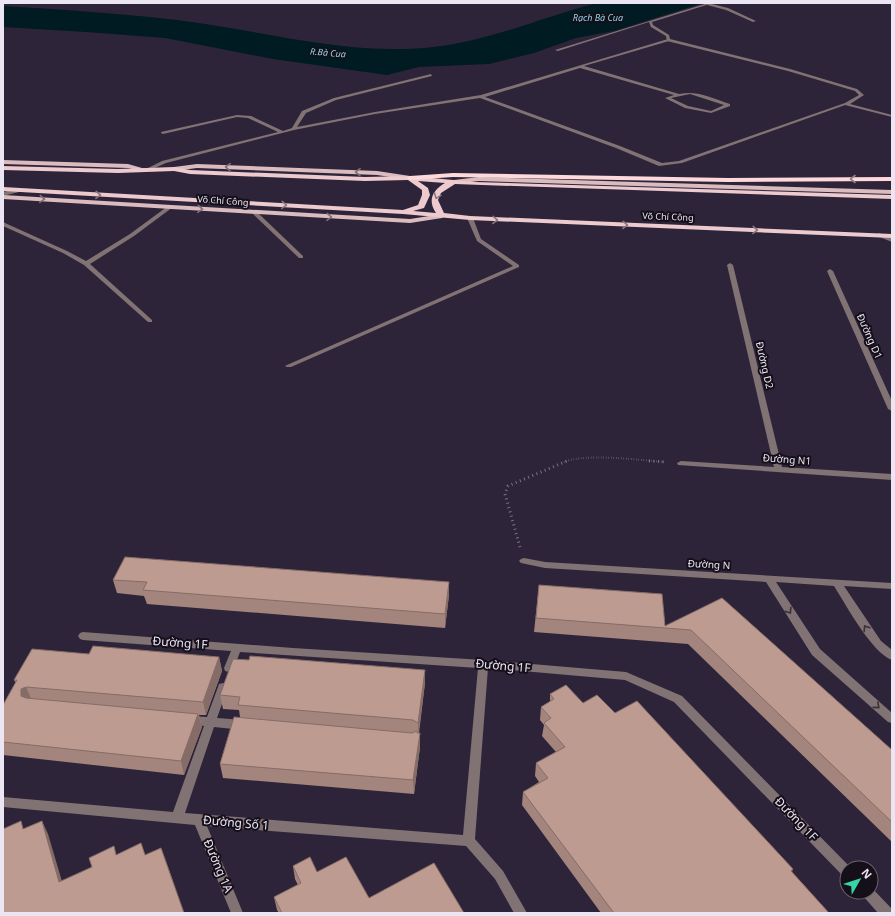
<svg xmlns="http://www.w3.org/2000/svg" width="895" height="916" viewBox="0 0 895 916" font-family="'Noto Sans',sans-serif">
  <rect width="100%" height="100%" fill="#2e2439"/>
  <path fill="#001b21" d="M597,3H703L614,31L576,38L534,53L489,64L419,67L387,75L273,59L165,38L86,32L3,27V6C68,10 134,14 199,23C274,34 358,56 433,47C490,41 542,17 597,3Z"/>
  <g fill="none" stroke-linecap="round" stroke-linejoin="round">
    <path stroke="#7d7587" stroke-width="2" stroke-dasharray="0.5 2" stroke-linecap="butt" d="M564,462C585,453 640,460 664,462"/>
    <g stroke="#7d7587" stroke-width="3" stroke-dasharray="1 3.5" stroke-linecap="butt">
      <path d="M649,461L667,462"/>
      <path d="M520,547L505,494L508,486L567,461"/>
    </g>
    <g fill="#817274" fill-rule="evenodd">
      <path d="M708,3L728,8L756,21L753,22L726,10L707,5Z"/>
      <path d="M668,39L669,41L584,66L679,94C697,90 712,98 730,104V106L711,113L685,108L665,98L674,95L580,68L485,97L620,146L662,163L679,161L845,103L848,104L682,163L659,166L616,148L480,98L375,114L294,130L166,163L148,171L144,170L162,161L278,132L248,118L237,117L163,134L161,133V132L237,115L251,116L283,131L292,128L302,111L334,98L431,74L432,76L336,100L306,113L297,127L375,112L481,95ZM690,94L724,105L711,111L688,106L671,98Z"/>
      <path d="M17,189L20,191L19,192L3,196V192Z"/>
      <path d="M168,206L173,207L134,236L90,264L152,320V322H148L84,265L63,253L3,226V222L5,223L67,251L86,261L130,234Z"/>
      <path d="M253,212H257L303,256V258H299L253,214Z"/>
      <path d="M470,216L473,218L481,239L519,265V267L291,367H287L285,366L287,365L513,266L477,241L467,218Z"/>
    </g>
    <g fill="#817274" fill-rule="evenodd">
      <path d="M708,3H713L652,22L653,25L669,35L670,39L790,69L857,89L864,95L850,104L892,115V117L845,105V103L859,95L855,91L788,71L667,41L666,36L651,27L649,22L558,51L555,50Z"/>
      <path d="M879,233L892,238V242L877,236L876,235Z"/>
      <path d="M730,263L733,265L782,467L892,474V480L678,465L677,463L681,461L774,467L727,265Z"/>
      <path d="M830,269L833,271L892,401V411L888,409L827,271Z"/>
      <path d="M524,558L545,562L892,583V589L844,586L881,641L892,650V660C872,653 846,605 834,586L776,582L820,649L892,713V723L888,722L812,655L766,582L545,568L521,563L519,561L521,559Z"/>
      <path d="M83,632L293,648L483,660L626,672L682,696L851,868H847V878L843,876L674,702L625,680L488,668L475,839L503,871L527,913H514L495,879L466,846L207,826L243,913H231L195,825L3,807V797L173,812L204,726L187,723L186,720L187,717L191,716L207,717L218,687L219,684L223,683L227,684L228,687L217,718L243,720L247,722L248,725L247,728L243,730L214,727L185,813L463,835L478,668L240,652L233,671L229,672L225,671L224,668L231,651L83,640L80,639L78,636L80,633Z"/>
      <path d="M871,887L892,909V913H878L863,896L861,892H871Z"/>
    </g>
    <g fill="#dabcbf" fill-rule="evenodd">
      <path d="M3,160L128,164L149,170L146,172L128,168L3,164Z"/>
      <path d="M197,164L377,171L410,176L413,178L410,180L377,175L197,168L174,171L171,169L174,167Z"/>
      <path d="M479,177L892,190V194L479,181L454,184L451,182L454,180Z"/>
      <path d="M3,195L410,219L442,214L445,216L442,218L410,223L3,199Z"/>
    </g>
    <path fill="#eccace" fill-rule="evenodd" d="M3,166L118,169L174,167L190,170L365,177L410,176L475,182L892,195V199L455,184L441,193L438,200L444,213L470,216L892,234V238L470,220L403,214L3,191V187L403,210L418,205L422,195V190L408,180L365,181L190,174L174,171L118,173L3,170ZM418,181L445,183C433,190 427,200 436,213L413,211L424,208L430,195L428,188Z"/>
    <path fill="#fdd9dc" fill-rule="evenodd" d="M453,173L728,178L892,177V181L728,182L453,177L410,180L406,178L410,176Z"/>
  </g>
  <g fill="#a3857d">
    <path d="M113,580L449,582V595L445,628L147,604L144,596L117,593Z"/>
    <path d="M539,585L665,626L722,598L892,750V842L688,644L534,632Z"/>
    <path d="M219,657L222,671L206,715H199L202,727L184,775L3,755V705L16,683L14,680Z"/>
    <path d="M425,683L419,733L420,747L414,794L223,778L220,764L240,717L239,710L223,709L220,695Z"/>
    <path d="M550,694L583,703L615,713L793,869L792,872L829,913H601L522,805L523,792L539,782L535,776L536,763L556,752L542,736L544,725L540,720L541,707L550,702Z"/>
    <path d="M293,866L317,872L369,898L464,913H279L277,910L274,897L298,885L295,879Z"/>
  </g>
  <g fill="#856c66">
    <path d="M449,582V595L445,628V614Z"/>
    <path d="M219,657L222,671L206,715L203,702Z"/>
    <path d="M425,670V683L418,736V723Z"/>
    <path d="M26,687L32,701L21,696V689Z"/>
    <path d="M198,714L202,727L184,775L181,761Z"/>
    <path d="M420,733V747L414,794L413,780Z"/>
    <path d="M42,821L48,834L66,895L59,882Z"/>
  </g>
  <g fill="#be9b91" stroke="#856c66">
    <path d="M125,557L449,582L445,614L143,590L147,582L113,580Z"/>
    <path d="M539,585L662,594L665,626L722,598L892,750V822L691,630L536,618Z"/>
    <path d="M93,646L219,657L203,702L26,687L21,689V696L26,698L198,714L181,761L3,742V705L17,680H14L32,649L89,654Z"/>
    <path d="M250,656L425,670L418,723L413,720L238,705L240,697L220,695L233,659L249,660Z"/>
    <path d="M566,685L583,703L597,695L615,713L637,701L793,869L791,871L829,913H614L523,792L548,778L536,763L565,747L544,723L551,718L541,707L554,699L550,694Z"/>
    <path d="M234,717L412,733L417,731V733H420L413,780L220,764Z"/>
    <path d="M21,821L23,829L42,821L59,882L92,867L89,858L114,846L116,855L141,843L145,855L161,848L184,913H3V829Z"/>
    <path d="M310,857L317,872L346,857L369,898L434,863L464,913H282L274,897L301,883L293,866Z"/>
  </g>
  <defs><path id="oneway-chevron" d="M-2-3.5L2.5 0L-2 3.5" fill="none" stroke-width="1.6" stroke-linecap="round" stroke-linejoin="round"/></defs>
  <g stroke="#816e74">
    <use href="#oneway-chevron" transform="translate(228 167) rotate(-178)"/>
    <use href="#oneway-chevron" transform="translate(358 172) rotate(-178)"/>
    <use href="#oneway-chevron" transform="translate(42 199) rotate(4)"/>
    <use href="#oneway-chevron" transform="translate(200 209) rotate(4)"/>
    <use href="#oneway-chevron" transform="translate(329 217) rotate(3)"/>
  </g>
  <use stroke="#947e84" href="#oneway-chevron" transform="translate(853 179) rotate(180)"/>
  <g stroke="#8b767d">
    <use href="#oneway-chevron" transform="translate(98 195) rotate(3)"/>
    <use href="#oneway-chevron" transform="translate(437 196) rotate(111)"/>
    <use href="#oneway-chevron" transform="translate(284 205) rotate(3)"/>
    <use href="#oneway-chevron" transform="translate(495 220) rotate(2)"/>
    <use href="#oneway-chevron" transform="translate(625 225) rotate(2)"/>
    <use href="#oneway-chevron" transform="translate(755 230) rotate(2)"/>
  </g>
  <g stroke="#3a3239">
    <use href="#oneway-chevron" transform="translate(789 611) rotate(57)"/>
    <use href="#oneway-chevron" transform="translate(866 628) rotate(-123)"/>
    <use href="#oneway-chevron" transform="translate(877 706) rotate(41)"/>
  </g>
  <g text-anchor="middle" stroke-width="4" stroke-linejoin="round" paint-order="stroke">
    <g font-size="9" font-style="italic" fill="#91d7ea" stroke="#140f19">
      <text x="598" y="21">Rạch Bà Cua</text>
      <text transform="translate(328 53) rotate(5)" y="3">R.Bà Cua</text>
    </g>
    <g font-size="9" fill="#ece6f4" stroke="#140f19">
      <text transform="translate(223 201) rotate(4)" y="3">Võ Chí Công</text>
      <text transform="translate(668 217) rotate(2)" y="3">Võ Chí Công</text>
    </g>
    <g font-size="10" fill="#ece6f4" stroke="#140f19">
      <text transform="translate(870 336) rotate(66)" y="4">Đường D1</text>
      <text transform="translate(765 365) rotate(77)" y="4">Đường D2</text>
      <text transform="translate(787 459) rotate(4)" y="4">Đường N1</text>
      <text transform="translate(709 564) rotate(3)" y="4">Đường N</text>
    </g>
    <g font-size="12" fill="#ece6f4" stroke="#140f19">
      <text transform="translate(180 643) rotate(4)" y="4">Đường 1F</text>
      <text transform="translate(503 666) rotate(5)" y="4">Đường 1F</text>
      <text transform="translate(796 819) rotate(46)" y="4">Đường 1F</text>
      <text transform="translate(236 823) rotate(5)" y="4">Đường Số 1</text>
      <text transform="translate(218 866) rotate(67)" y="4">Đường 1A</text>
    </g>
  </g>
  <rect width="895" height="916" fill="none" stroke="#ece6f4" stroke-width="8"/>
  <g transform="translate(859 880) rotate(51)"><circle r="19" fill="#140f19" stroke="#6a6571"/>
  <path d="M0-3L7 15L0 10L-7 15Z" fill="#37d4a6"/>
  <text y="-6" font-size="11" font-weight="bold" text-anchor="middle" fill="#ece6f4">N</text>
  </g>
</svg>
